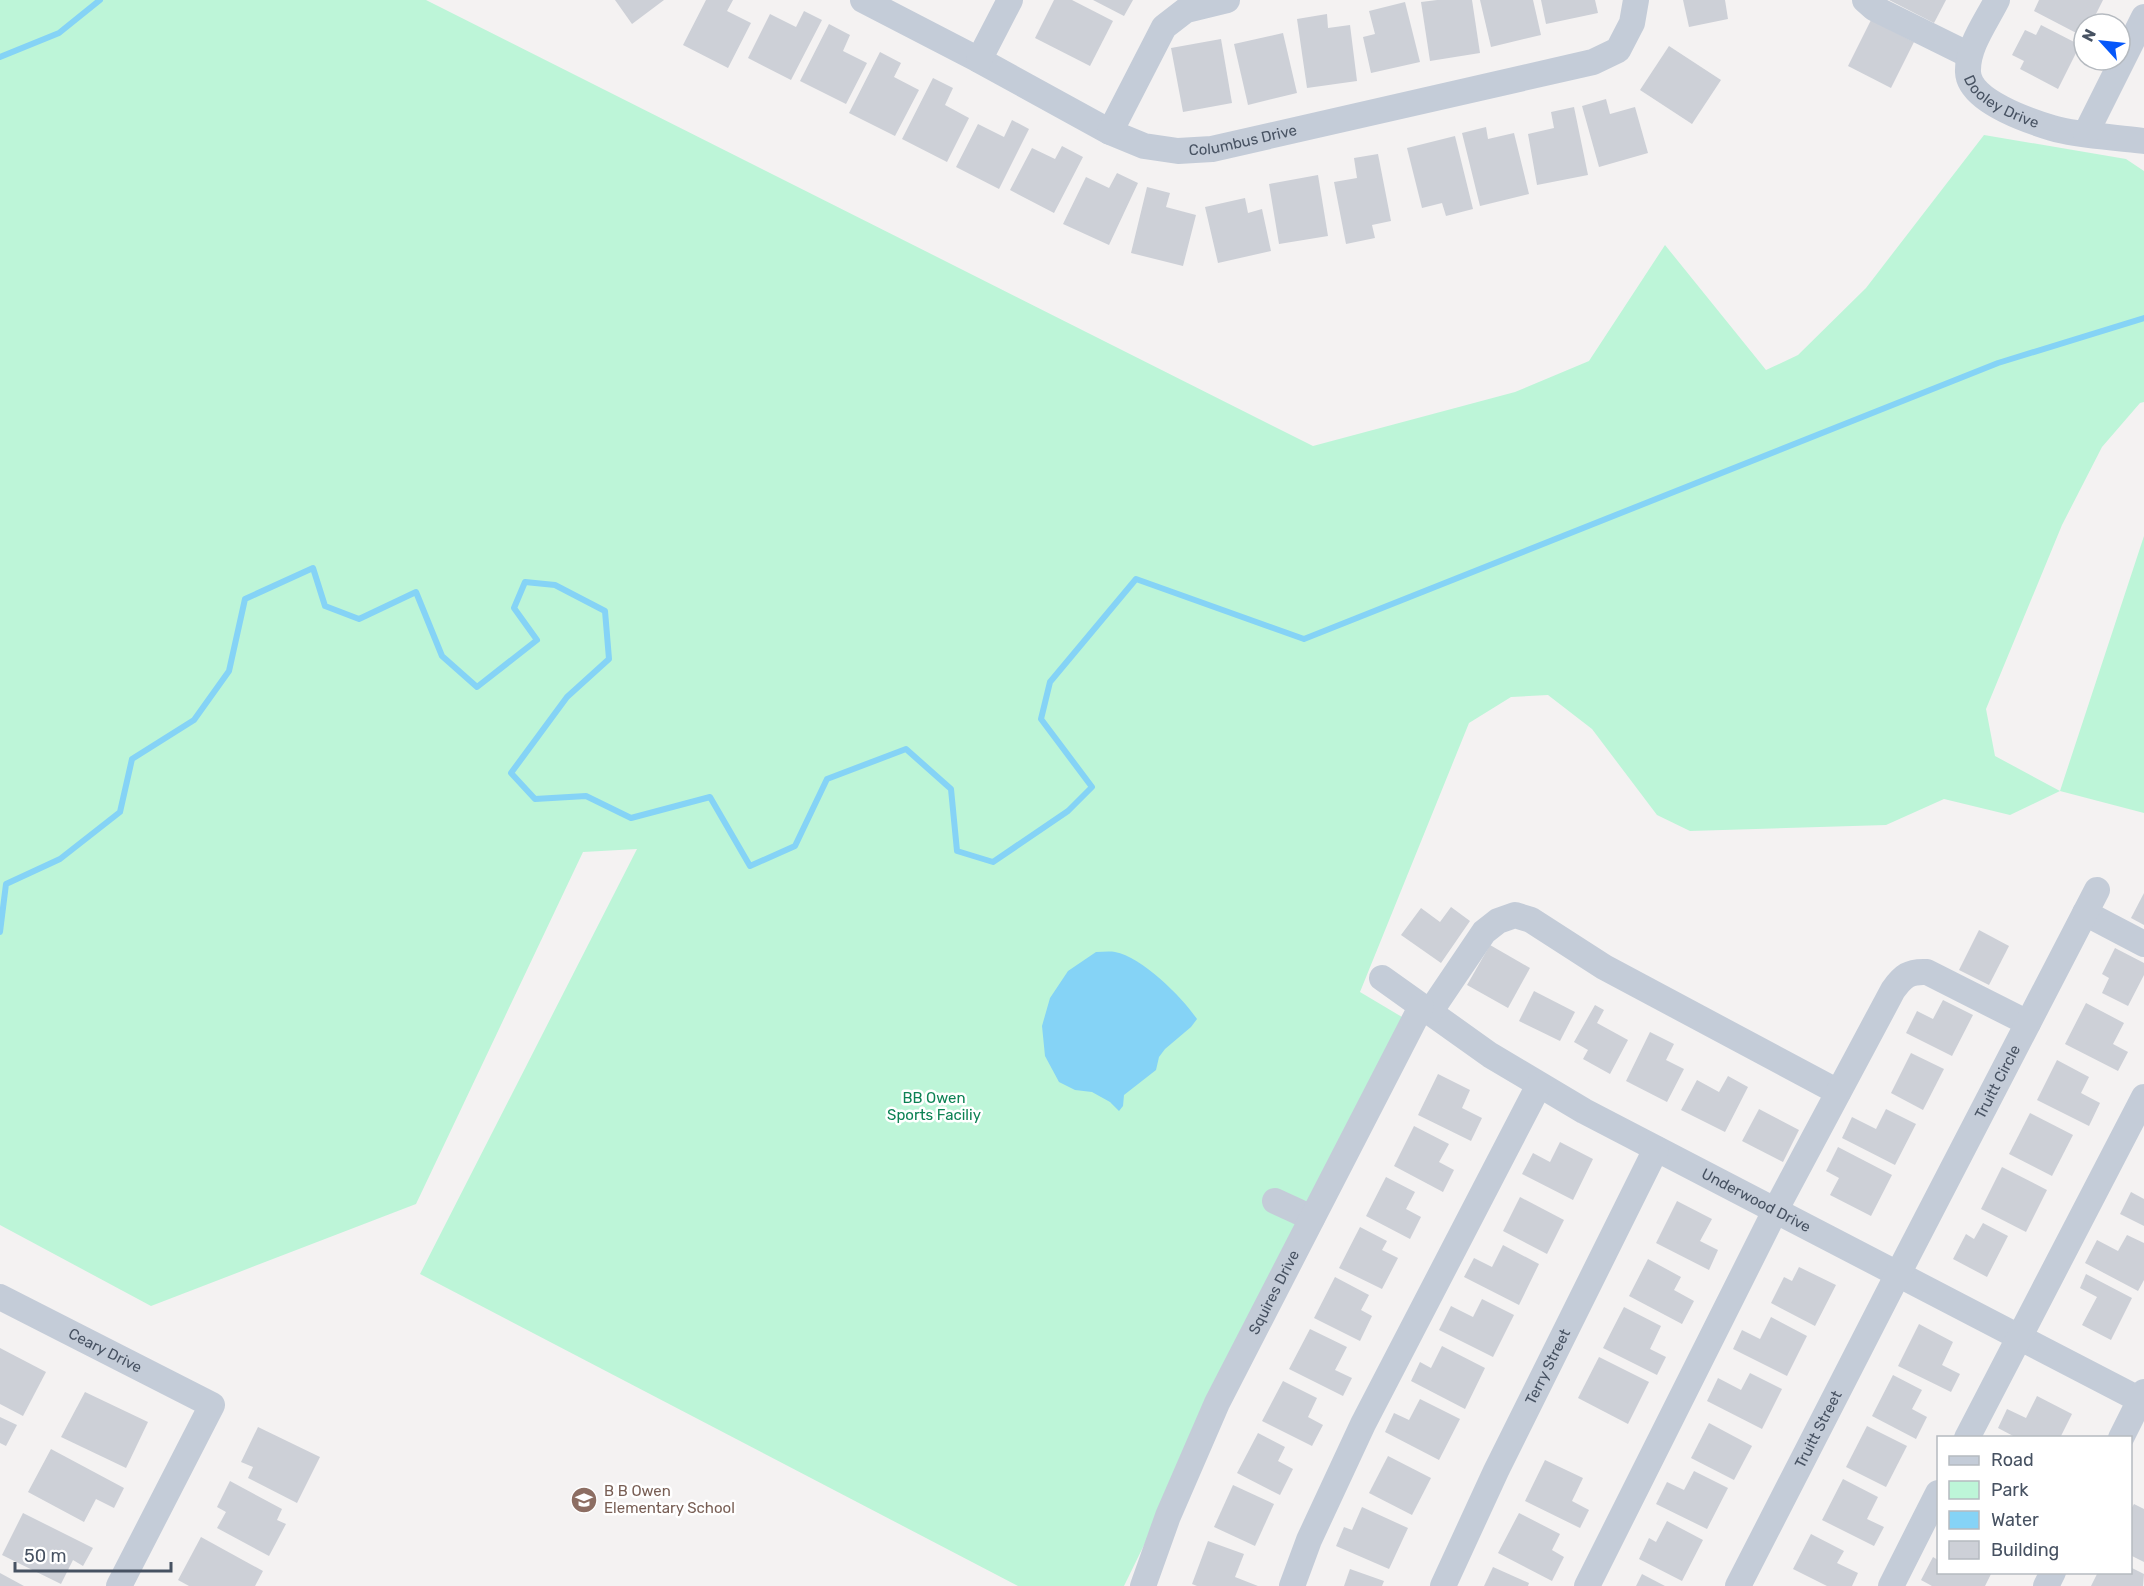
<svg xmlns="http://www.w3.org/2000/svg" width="2144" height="1586" viewBox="0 0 2144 1586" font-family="Rubik,sans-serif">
  <rect width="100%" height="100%" fill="#f4f2f2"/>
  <path fill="#bdf5d8" d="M0,0H426L1313,446L1515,392L1589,361L1665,245L1766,370L1798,355L1866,288L1984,135L2126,159L2144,171V402L2140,403L2102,447L2062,525L1986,709L1995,756L2060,791L2144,536V813L2060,791L2010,815L1944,799L1886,825L1690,831L1657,815L1592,729L1548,695L1511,697L1469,723L1360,992L1402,1017L1124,1586H1018L420,1274L637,849L583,852L416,1204L151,1306L0,1225Z"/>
  <path fill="#85d3f6" d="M1096,952C1102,952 1109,951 1115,952C1142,957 1182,997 1197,1019L1191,1027L1165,1049L1159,1057L1156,1070L1124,1095L1123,1106L1119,1111L1110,1102L1092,1092L1075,1090L1059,1082L1045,1056L1042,1026L1050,998L1068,971Z"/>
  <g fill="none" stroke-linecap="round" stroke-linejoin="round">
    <g stroke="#85d3f6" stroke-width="6">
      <path d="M0,57L59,33L100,0"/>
      <path d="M0,932L6,884L60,859L120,812L132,759L194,720L229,671L245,599L313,568L325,606L359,619L416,592L442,656L477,687L537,640L514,608L525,582L555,585L605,611L609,659L567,697L511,773L535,799L586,796L631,818L710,797L750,866L795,846L827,779L906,749L951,789L957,851L993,862L1068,811L1092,787L1041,719L1050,682L1136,579L1304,639L1998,363L2144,318"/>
    </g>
  </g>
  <g fill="#cdd0d7">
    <path d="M615,0H664L632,24Z"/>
    <path d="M706,0H733L727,11L751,23L728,68L683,45Z"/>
    <path d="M1054,0H1072L1113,21L1090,66L1035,38Z"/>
    <path d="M1093,0H1133L1124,16Z"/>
    <path d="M1437,0H1472L1480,53L1430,61L1421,2Z"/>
    <path d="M1480,0H1533L1541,35L1491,47Z"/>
    <path d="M1541,0H1595L1598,13L1546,24Z"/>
    <path d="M1683,0H1725L1728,19L1689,27Z"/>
    <path d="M1889,0H1946L1934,23Z"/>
    <path d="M2039,0H2103L2091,24H2084V37L2034,11Z"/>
    <path d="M1405,2L1420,62L1371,73L1363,37L1375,34L1369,11Z"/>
    <path d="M804,11L822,20L791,80L748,58L770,14L796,27Z"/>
    <path d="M1327,14L1328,28L1350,25L1357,81L1307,88L1297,19Z"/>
    <path d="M1871,20L1914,42L1891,88L1848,66Z"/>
    <path d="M829,24L850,35L843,51L867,63L846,104L800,81Z"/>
    <path d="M2041,25L2080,45L2058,89L2020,69L2024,61L2012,55L2025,30L2036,35Z"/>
    <path d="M1283,33L1297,93L1248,105L1234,44Z"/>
    <path d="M1221,39L1232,103L1183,112L1171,48Z"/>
    <path d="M1669,46L1721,80L1692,124L1640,90Z"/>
    <path d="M880,52L901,63L894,77L919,90L895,136L849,113Z"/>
    <path d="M933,78L953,88L945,105L969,118L947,162L902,139Z"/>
    <path d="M1606,99L1610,114L1635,107L1648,153L1599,167L1582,106Z"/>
    <path d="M1574,107L1588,175L1537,185L1528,134L1554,128L1551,112Z"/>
    <path d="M1012,120L1029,129L999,189L956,167L978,124L1004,137Z"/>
    <path d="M1486,127L1488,139L1514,133L1529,194L1480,206L1462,133Z"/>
    <path d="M1455,136L1473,209L1446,216L1442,203L1422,208L1407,148Z"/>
    <path d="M1062,146L1083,157L1054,213L1010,190L1032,148L1055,159Z"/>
    <path d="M1378,154L1391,221L1372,225L1375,238L1346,244L1334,182L1357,178L1354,158Z"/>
    <path d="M1117,173L1138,183L1109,245L1063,224L1086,177L1109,188Z"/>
    <path d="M1318,175L1328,236L1279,244L1269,184Z"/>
    <path d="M1147,187L1170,193L1166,207L1196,215L1183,266L1131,253Z"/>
    <path d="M1245,198L1248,213L1262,209L1271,251L1218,263L1205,207Z"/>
    <path d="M2144,893V925L2131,918Z"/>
    <path d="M1451,907L1470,921L1441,963L1401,935L1421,908L1440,922Z"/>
    <path d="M1979,930L2009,946L1989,985L1959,970Z"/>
    <path d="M1490,945L1530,968L1508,1008L1467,985Z"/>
    <path d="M2115,948L2144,963V975L2128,1006L2102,993L2109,978L2102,974Z"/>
    <path d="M1534,991L1575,1012L1560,1041L1519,1021Z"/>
    <path d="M1943,1000L1973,1015L1952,1056L1906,1033L1917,1011L1933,1019Z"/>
    <path d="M2086,1003L2124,1023L2113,1044L2128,1052L2118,1071L2065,1044Z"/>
    <path d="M1595,1005L1604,1010L1597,1023L1628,1040L1610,1074L1583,1059L1588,1050L1574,1042Z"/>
    <path d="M1650,1032L1674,1044L1666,1060L1684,1069L1667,1102L1626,1081Z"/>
    <path d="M1911,1053L1944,1069L1923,1110L1891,1093Z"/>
    <path d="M2057,1060L2089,1077L2081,1093L2100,1103L2089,1126L2037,1100Z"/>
    <path d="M1438,1074L1470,1090L1462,1108L1482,1118L1471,1141L1418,1115Z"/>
    <path d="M1728,1076L1748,1087L1725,1132L1681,1110L1697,1080L1719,1092Z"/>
    <path d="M1759,1109L1799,1130L1783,1162L1742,1141Z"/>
    <path d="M1886,1109L1916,1124L1895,1165L1842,1138L1852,1117L1876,1129Z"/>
    <path d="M2030,1113L2073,1135L2052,1176L2009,1154Z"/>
    <path d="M1414,1126L1449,1144L1439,1162L1454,1170L1443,1192L1394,1166Z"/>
    <path d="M1560,1142L1593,1159L1573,1200L1522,1174L1533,1153L1550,1162Z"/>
    <path d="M1838,1147L1892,1175L1871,1216L1830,1195L1839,1178L1826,1171Z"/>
    <path d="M2002,1167L2047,1190L2026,1232L1981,1209Z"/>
    <path d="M1386,1177L1415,1192L1406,1209L1421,1217L1410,1239L1366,1216Z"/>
    <path d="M2131,1192L2144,1199V1226L2120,1214Z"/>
    <path d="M1520,1197L1564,1220L1547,1254L1503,1231Z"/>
    <path d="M1677,1201L1712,1219L1700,1241L1718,1250L1709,1270L1656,1243Z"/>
    <path d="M1983,1223L2008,1236L1987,1277L1953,1259L1966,1234L1974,1239Z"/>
    <path d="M1360,1227L1387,1241L1382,1250L1398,1258L1382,1289L1339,1268Z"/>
    <path d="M2127,1235L2144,1243V1280L2138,1291L2085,1263L2097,1240L2118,1251Z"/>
    <path d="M1503,1245L1539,1264L1519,1305L1464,1277L1474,1258L1492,1267Z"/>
    <path d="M1648,1259L1681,1277L1674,1290L1694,1301L1682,1324L1629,1296Z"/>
    <path d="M1799,1267L1836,1285L1815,1326L1771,1303L1784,1277L1792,1281Z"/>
    <path d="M2086,1274L2132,1298L2111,1340L2082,1325L2097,1297L2080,1288Z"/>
    <path d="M1335,1277L1369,1295L1361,1310L1372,1316L1360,1341L1314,1318Z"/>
    <path d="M1482,1299L1514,1315L1493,1357L1439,1330L1451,1306L1473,1317Z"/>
    <path d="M1624,1307L1661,1326L1650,1349L1666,1357L1657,1375L1603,1348Z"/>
    <path d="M1771,1317L1807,1336L1787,1376L1733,1349L1742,1330L1760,1339Z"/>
    <path d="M1919,1324L1953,1342L1942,1365L1960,1374L1951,1392L1898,1366Z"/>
    <path d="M1310,1329L1347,1347L1335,1370L1352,1378L1343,1396L1289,1369Z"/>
    <path d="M1442,1346L1485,1368L1465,1409L1411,1381L1420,1362L1431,1368Z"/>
    <path d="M0,1348L46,1372L23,1416L0,1404Z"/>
    <path d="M1599,1357L1649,1382L1628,1424L1578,1398Z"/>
    <path d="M1750,1373L1782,1389L1762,1429L1707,1401L1718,1378L1741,1390Z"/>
    <path d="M1893,1375L1922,1390L1912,1409L1927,1417L1916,1439L1872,1416Z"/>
    <path d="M1283,1381L1317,1398L1308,1417L1323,1425L1312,1446L1262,1421Z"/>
    <path d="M85,1392L148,1422L126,1468L61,1437Z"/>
    <path d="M2037,1396L2072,1414L2060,1438H2017L1998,1428L2007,1409L2026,1418Z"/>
    <path d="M1420,1399L1460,1419L1439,1460L1385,1432L1394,1413L1409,1420Z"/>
    <path d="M0,1417L17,1425L6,1446L0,1443Z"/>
    <path d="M1709,1423L1752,1446L1734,1480L1691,1458Z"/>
    <path d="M1867,1426L1907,1446L1886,1487L1846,1467Z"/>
    <path d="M258,1427L320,1457L297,1503L248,1478L253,1467L241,1462Z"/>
    <path d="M1258,1433L1285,1447L1278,1461L1293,1469L1280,1495L1237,1473Z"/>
    <path d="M51,1449L124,1488L114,1508L96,1499L84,1522L28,1492Z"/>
    <path d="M1388,1456L1431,1478L1412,1515L1369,1493Z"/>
    <path d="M1545,1460L1583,1478L1572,1501L1589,1510L1580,1528L1525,1501Z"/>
    <path d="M1694,1471L1728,1488L1707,1529L1656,1504L1667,1482L1684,1490Z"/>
    <path d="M1843,1479L1878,1497L1867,1519L1884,1527L1874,1546L1822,1520Z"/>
    <path d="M230,1481L282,1509L277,1520L286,1524L269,1556L217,1528L226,1512L217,1507Z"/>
    <path d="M1233,1485L1274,1504L1255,1546L1214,1527Z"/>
    <path d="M2134,1504L2144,1509V1562L2130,1555V1511Z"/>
    <path d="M1362,1507L1408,1528L1389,1569L1336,1546L1344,1527L1352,1530Z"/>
    <path d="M23,1513L93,1548L83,1566L73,1560L61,1584L2,1555Z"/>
    <path d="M1519,1513L1560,1534L1552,1550L1564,1557L1552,1581L1498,1553Z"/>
    <path d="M1667,1521L1703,1540L1682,1581L1639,1559L1649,1538L1656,1542Z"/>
    <path d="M1811,1534L1844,1551L1837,1563L1858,1573L1852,1586H1827L1793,1569Z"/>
    <path d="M201,1537L263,1571L255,1586H189L178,1580Z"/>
    <path d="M1208,1541L1244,1554L1235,1577L1258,1586H1197L1192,1584Z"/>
    <path d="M1933,1557L1938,1560V1572H1992L1985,1586H1932L1921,1580Z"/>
    <path d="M1493,1567L1529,1583L1528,1586H1484Z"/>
    <path d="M2130,1567L2144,1574L2143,1586H2091L2098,1572H2130Z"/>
    <path d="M1350,1569L1384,1581L1382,1586H1344Z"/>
    <path d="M0,1573L24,1586H0Z"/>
    <path d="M1642,1574L1665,1586H1636Z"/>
  </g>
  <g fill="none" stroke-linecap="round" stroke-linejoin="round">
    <g stroke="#c4ccd8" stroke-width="26">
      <path id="s1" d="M863,0L979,60L1110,132L1144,146L1178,151L1212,149L1593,62L1618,50L1632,23L1636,0"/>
      <path d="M1865,0L1874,8L1969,55"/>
      <path id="s2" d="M1997,0C1986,22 1967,47 1968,72C1969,101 2029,121 2052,128C2079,136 2116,137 2144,141"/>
      <path d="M979,60L1010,0"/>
      <path d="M1110,132L1164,27L1186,10L1227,0"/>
      <path d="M2086,133L2144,17"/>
      <path d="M2085,913L2144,944"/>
      <path id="s3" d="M1382,978L1490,1055L1584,1111L2144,1402"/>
      <path d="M1430,1012L1484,932L1498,921L1515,915L1531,920L1604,967L1838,1092"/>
      <path d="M1275,1201L1312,1218"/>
      <path id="s4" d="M0,1297L212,1405L119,1586"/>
      <path d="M1967,1438L2144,1097"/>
      <path d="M2121,1438L2144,1392"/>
      <path id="s5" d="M1143,1586L1168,1516L1217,1403L1421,1007"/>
      <path d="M1292,1586L1309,1540L1363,1424L1539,1085"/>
      <path id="s6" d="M1443,1586L1496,1471L1656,1149"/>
      <path d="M1587,1586L1775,1211L1893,990C1903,976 1909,971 1927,972L2028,1023"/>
      <path id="s7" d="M1738,1586L1898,1274L2097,890"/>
      <path d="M1891,1586L1938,1493"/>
      <path d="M2046,1586L2053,1572"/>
    </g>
  </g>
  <defs>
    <symbol id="school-disc" viewBox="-11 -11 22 22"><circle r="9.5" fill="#8d6e63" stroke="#fff"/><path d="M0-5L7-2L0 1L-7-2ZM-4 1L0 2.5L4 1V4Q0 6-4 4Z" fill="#fff"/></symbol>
  </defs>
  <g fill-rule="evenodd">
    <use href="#school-disc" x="569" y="1485" width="30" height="30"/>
  </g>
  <g text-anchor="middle" stroke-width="5" stroke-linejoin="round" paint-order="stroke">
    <g font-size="15" fill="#475262" stroke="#fff">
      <text dy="5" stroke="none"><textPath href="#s2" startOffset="126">Dooley Drive</textPath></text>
      <text dy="5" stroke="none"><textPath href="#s1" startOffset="417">Columbus Drive</textPath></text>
      <text dy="5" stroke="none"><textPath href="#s7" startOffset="567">Truitt Circle</textPath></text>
      <text dy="5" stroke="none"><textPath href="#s3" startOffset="436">Underwood Drive</textPath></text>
      <text dy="5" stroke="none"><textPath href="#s5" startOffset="322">Squires Drive</textPath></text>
      <text dy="5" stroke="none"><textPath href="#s4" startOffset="118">Ceary Drive</textPath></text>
      <text dy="5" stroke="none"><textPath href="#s6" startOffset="243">Terry Street</textPath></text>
      <text dy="5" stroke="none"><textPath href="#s7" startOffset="176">Truitt Street</textPath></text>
    </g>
    <g font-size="15" fill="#0d8254" stroke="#fff">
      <text x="934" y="1103">BB Owen<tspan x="934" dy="17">Sports Faciliy</tspan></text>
    </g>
    <g font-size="15" fill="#785e54" stroke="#fff" text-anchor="start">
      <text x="604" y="1496">B B Owen<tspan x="604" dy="17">Elementary School</tspan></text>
    </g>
  </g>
  <rect x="1937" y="1436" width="195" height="138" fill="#ffffff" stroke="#b5bac0" stroke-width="1.5"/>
  <rect x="1949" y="1456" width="30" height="9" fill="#c4ccd8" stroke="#b5bac0" stroke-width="1.5"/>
  <text x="1991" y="1466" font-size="18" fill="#475262">Road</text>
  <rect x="1949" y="1481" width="30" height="18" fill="#bdf5d8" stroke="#b5bac0" stroke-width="1.5"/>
  <text x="1991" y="1496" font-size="18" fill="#475262">Park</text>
  <rect x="1949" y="1511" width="30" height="18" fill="#85d3f6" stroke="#b5bac0" stroke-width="1.5"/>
  <text x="1991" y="1526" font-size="18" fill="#475262">Water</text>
  <rect x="1949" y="1541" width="30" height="18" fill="#cdd0d7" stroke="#b5bac0" stroke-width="1.5"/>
  <text x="1991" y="1556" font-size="18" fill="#475262">Building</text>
  <g transform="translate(2102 42) rotate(297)"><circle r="28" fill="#ffffff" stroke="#b5bac0" stroke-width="1.5"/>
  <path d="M0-4.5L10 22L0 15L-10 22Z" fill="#0557fa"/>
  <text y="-9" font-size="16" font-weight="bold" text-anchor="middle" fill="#475262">N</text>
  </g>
  <path d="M15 1562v9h156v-9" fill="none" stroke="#475262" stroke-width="3"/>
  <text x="24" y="1562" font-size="18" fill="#475262" stroke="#ffffff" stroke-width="4.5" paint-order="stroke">50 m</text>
</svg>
